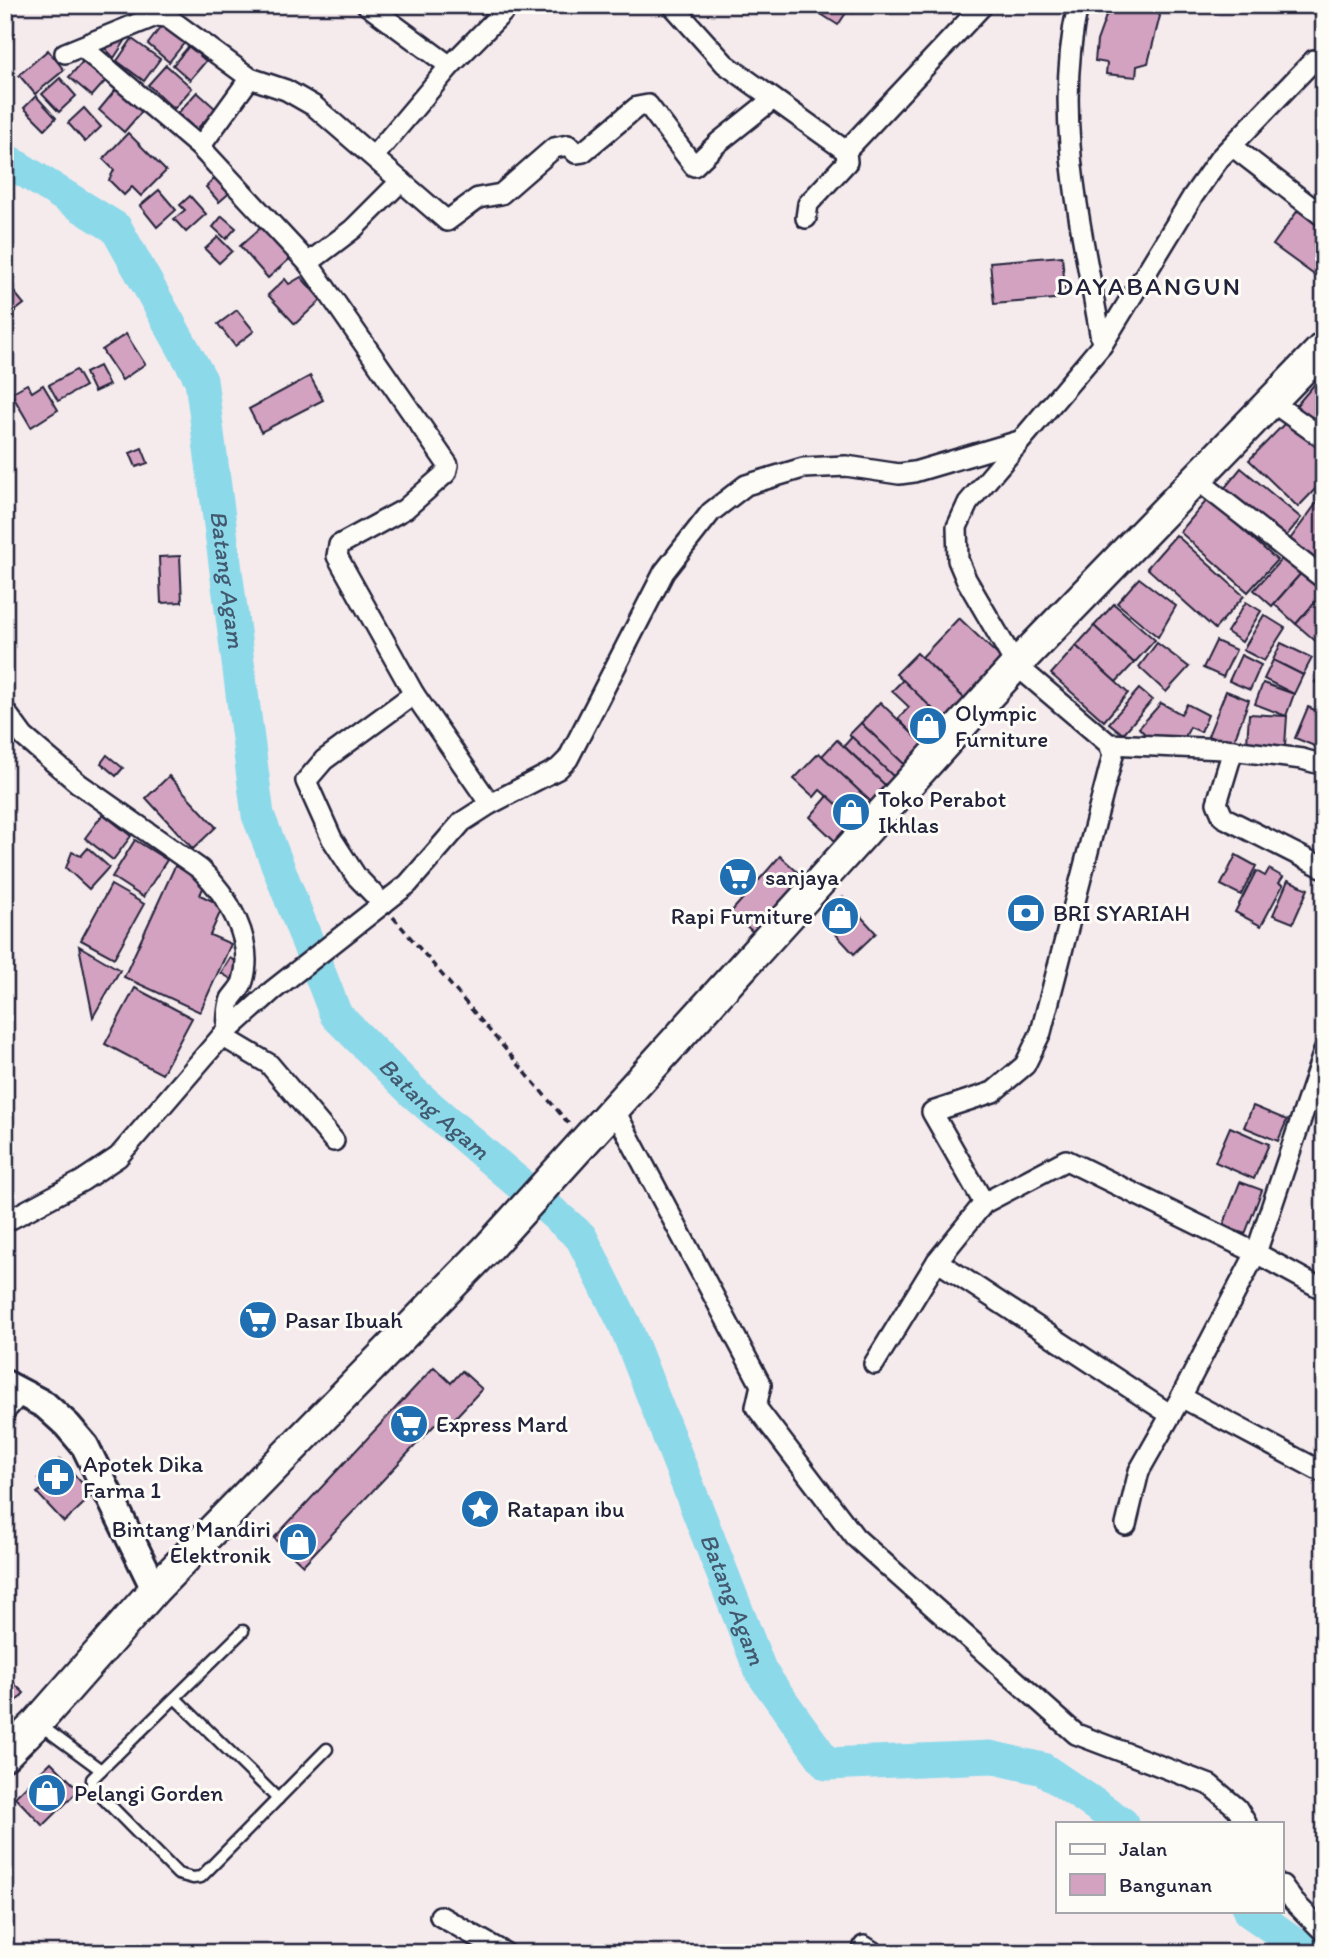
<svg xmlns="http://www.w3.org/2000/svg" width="1329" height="1958" viewBox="0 0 1329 1958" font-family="Itim,sans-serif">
  <rect width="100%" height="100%" fill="#f5eaec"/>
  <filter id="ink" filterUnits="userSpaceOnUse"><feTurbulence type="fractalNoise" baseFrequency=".0143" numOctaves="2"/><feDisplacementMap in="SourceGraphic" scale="14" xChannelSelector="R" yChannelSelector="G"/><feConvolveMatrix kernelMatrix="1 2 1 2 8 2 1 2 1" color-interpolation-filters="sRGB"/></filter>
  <g filter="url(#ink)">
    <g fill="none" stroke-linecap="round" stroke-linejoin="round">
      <g stroke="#8cd9ea" stroke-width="33">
        <path id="s1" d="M5,159L116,228L201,380L258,815L336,1015L414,1093L581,1237L625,1325L761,1672L827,1764L990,1757L1043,1769L1122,1823"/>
        <path d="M1249,1911L1309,1953"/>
      </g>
    </g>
    <g fill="#d3a2c0" stroke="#22223b" stroke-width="2">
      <path d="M815,5H857L852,13L848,10L838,25L813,9Z"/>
      <path d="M1110,5H1153L1160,16L1148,63L1137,66L1136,77L1106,74L1107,63L1095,61L1097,41Z"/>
      <path d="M163,24L185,42L169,62L148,44Z"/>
      <path d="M129,35L114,58L102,45Z"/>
      <path d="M132,39L160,59L144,81L117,61Z"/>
      <path d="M189,46L206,61L190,80L173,65Z"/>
      <path d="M48,50L64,70L35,94L19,75Z"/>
      <path d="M86,58L108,78L92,96L69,77Z"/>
      <path d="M166,65L192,88L174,109L148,85Z"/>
      <path d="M60,78L76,96L59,112L42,94Z"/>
      <path d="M118,87L144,109L124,132L99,110Z"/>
      <path d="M197,92L216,109L196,130L178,113Z"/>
      <path d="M36,96L56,118L45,129L24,108Z"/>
      <path d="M84,108L101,127L85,142L68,123Z"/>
      <path d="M128,133L166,171L141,196L132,187L124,195L109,180L114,170L103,159Z"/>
      <path d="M219,174L233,190L219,202L206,187Z"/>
      <path d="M159,190L176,210L157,227L140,206Z"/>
      <path d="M190,196L206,214L186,232L174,219L185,210L180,205Z"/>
      <path d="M1301,206L1324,222V282L1273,245Z"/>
      <path d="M222,216L236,228L226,239L213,227Z"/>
      <path d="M265,224L293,256L268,278L240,246Z"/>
      <path d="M218,237L232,251L219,263L205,249Z"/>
      <path d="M1062,256L1066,298L994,304L990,262Z"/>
      <path d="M301,277L321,300L295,324L268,295L285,279L289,284Z"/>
      <path d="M10,287L24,304L5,319V291Z"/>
      <path d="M237,310L254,331L235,346L218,324Z"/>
      <path d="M126,334L145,364L122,380L102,350Z"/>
      <path d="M99,366L109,385L94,392L85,373Z"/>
      <path d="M76,370L85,386L58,401L49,385Z"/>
      <path d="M310,376L323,400L261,432L249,409Z"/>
      <path d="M1319,379L1324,384V431L1295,407Z"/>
      <path d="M27,384L32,392L43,385L58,410L31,427L11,393Z"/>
      <path d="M1289,419L1324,453V480L1298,507L1249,460Z"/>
      <path d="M142,448L148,463L136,467L130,453Z"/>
      <path d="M1241,468L1301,518L1283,540L1223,490Z"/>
      <path d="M1324,493V569L1288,542Z"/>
      <path d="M1208,499L1277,560L1248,592L1180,532Z"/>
      <path d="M1176,535L1244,596L1215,629L1147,568Z"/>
      <path d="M1285,555L1303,571L1272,606L1254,590Z"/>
      <path d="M180,556L182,602L161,603L159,557Z"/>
      <path d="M1303,571L1324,592L1296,624L1274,604Z"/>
      <path d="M1139,578L1176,606L1158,637L1117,603Z"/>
      <path d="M1324,592V641L1320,645L1296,624Z"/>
      <path d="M1246,602L1261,611L1242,642L1227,632Z"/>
      <path d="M1114,604L1155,640L1134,663L1094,626Z"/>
      <path d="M1264,615L1285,628L1264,661L1243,650Z"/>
      <path d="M959,618L1001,658L967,701L922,657Z"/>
      <path d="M1094,626L1134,663L1116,682L1076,646Z"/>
      <path d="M1216,641L1236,650L1223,677L1203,668Z"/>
      <path d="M1157,643L1189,667L1166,692L1139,667Z"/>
      <path d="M1281,643L1312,658L1303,675L1273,660Z"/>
      <path d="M1076,646L1128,693L1104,721L1051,674Z"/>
      <path d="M917,653L967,701L946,722L896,674Z"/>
      <path d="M1241,655L1261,665L1250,690L1229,681Z"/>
      <path d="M1273,660L1303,675L1294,694L1264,679Z"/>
      <path d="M1324,672V691L1315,682Z"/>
      <path d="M903,680L946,722L924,745L898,719L909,707L892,691Z"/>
      <path d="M1263,683L1294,694L1286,716L1255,704Z"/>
      <path d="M1139,689L1152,700L1123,734L1109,723Z"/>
      <path d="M1226,691L1249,700L1232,746L1208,736Z"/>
      <path d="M880,702L924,745L905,765L861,723Z"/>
      <path d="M1161,703L1181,714L1187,704L1208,715L1201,732L1190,727L1184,739L1147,736L1139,728Z"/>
      <path d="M1308,707L1324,714V750L1295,738Z"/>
      <path d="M1249,714L1287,716L1285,746L1247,744Z"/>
      <path d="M861,723L905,765L894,777L849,735Z"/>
      <path d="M852,737L894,777L886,786L844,746Z"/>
      <path d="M837,740L886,786L871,802L822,756Z"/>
      <path d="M819,753L871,802L854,820L820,790L814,797L794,779Z"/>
      <path d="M107,755L123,768L116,776L101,763Z"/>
      <path d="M169,776L216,827L193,849L146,798Z"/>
      <path d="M828,796L854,820L835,841L810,817Z"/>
      <path d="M103,814L131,836L113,860L85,838Z"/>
      <path d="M135,840L167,860L143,897L112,877Z"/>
      <path d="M88,848L109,867L89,889L66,868L72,852L81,856Z"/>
      <path d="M1236,855L1256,866L1241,895L1221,885Z"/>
      <path d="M780,856L803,877L753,932L731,912Z"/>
      <path d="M175,866L206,881L200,895L223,906L210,935L231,944L200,1012L124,977Z"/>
      <path d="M1269,869L1283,877L1279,883L1283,885L1261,926L1235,912L1256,871L1265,876Z"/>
      <path d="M1288,880L1308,889L1293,923L1273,915Z"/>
      <path d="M111,885L144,904L114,958L81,940Z"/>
      <path d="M843,897L876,933L854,954L821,918Z"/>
      <path d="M79,946L120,970L93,1017Z"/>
      <path d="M230,958L240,964L236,982L221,973Z"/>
      <path d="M135,988L192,1018L162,1074L105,1044Z"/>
      <path d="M1253,1106L1287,1120L1278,1141L1244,1127Z"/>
      <path d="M1230,1127L1269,1144L1254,1179L1215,1162Z"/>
      <path d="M1240,1182L1262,1190L1245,1234L1223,1226Z"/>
      <path d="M434,1367L451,1383L462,1371L482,1389L450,1423L443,1416L303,1565L274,1538Z"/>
      <path d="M60,1459L93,1495L64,1522L37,1493L45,1487L38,1479Z"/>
      <path d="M5,1675L24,1693L5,1714Z"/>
      <path d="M51,1762L79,1790L43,1826L15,1797Z"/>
    </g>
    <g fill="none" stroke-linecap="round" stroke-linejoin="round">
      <defs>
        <g id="lane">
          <path d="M243,1631L101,1770L92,1779V1787L178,1874L193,1878L201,1877L327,1749"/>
          <path d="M175,1698L278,1799"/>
          <path d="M40,1725L101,1770"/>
        </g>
        <g id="street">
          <path d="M367,5L450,66"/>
          <path d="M672,5L725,64L846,151"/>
          <path d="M1078,5C1052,120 1083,232 1102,345L968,503L957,527L958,560L966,579L1016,665L1109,744L1224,749L1302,759L1324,765"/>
          <path d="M82,47L200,147L308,263L448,465L446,473L405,509L339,545L337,556L414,694L324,760L306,781L332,839L356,876L383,904"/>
          <path d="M65,53L156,16L167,17L250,78L286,90L314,106L447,221L478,198L501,194L554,148L568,145L576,153L583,152L637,107L648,105L694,166L719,142L773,99"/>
          <path d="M1232,146L1324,217"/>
          <path d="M200,147L250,78"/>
          <path d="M374,156L450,66L510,5"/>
          <path d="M806,218L808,204L847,162L846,151L983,5"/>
          <path d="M308,263L353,229L401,181"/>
          <path d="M1102,345L1193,196L1219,159L1314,60"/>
          <path d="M1272,402L1324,439"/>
          <path d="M1196,479L1324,579"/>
          <path d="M414,694L490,804"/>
          <path d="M5,711L24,737L78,783L200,869C228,895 255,941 243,981C241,988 235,993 231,999C227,1008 228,1022 227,1032"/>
          <path d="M1233,750L1217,803L1223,817L1324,868"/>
          <path d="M222,1036L269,1064L334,1141"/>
          <path d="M1324,1051L1256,1253L1324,1290"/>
          <path d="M614,1109L761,1385L756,1407L855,1537L1076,1734L1210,1785L1237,1808L1246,1823"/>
          <path d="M984,1203L932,1112L993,1092L1025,1065L1041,1032L1113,755L1109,744"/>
          <path d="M5,1222L82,1181L118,1157L222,1036L272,991L408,884L462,822L490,804L558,769L568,759L664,572L711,512L746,485L803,468L846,466L899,474L914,472L1019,441"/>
          <path d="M937,1261L1171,1415"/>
          <path d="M874,1364L937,1261L984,1203L1066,1160L1256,1253L1181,1397L1139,1471L1126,1525"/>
          <path d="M1181,1397L1324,1473"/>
          <path d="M5,1411L21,1393"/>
          <path d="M1282,1885L1294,1902L1324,1932"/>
          <path d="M440,1916L505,1953"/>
          <path d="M864,1946L875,1953"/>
        </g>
        <path id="secondary" d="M5,1384L45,1405L67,1425L85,1446L155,1589"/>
        <path id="primary" d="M5,1755L37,1723L155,1589L488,1248L1016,665L1324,347"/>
      </defs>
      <use href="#lane" stroke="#22223b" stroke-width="15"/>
      <use href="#street" stroke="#22223b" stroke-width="24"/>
      <use href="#secondary" stroke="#22223b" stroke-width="32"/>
      <use href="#primary" stroke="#22223b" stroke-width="35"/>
      <path stroke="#22223b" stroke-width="3.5" stroke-dasharray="7 5" stroke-linecap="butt" d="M393,917L569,1124"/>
      <use href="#lane" stroke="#fdfcf7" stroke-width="10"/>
      <use href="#street" stroke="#fdfcf7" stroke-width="19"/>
      <use href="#secondary" stroke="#fdfcf7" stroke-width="26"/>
      <use href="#primary" stroke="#fdfcf7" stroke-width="30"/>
    </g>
  </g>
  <defs>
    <symbol id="shop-disc" viewBox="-11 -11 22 22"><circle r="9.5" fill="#1f6fb2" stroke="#fdfcf7"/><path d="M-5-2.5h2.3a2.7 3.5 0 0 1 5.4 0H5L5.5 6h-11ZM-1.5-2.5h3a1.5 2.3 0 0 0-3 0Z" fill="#fff"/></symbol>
    <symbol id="supermarket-disc" viewBox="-11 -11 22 22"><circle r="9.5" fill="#1f6fb2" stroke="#fdfcf7"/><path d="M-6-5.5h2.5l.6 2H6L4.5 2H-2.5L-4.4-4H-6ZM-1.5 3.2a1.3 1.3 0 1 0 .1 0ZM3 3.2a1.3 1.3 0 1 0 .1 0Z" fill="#fff"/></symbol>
    <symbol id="bank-disc" viewBox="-11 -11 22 22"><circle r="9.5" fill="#1f6fb2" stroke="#fdfcf7"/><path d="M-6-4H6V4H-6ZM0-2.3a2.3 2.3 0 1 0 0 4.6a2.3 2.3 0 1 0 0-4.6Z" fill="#fff"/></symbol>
    <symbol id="pharmacy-disc" viewBox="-11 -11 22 22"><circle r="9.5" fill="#1f6fb2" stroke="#fdfcf7"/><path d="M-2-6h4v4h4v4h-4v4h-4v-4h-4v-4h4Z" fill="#fff"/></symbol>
    <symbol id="sight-disc" viewBox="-11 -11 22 22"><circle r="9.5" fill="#1f6fb2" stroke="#fdfcf7"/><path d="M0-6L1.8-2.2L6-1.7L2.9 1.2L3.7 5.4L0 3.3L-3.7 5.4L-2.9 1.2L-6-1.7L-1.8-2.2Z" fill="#fff"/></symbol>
  </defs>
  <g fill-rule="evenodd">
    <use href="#shop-disc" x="906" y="704" width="44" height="44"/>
    <use href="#shop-disc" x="829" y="790" width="44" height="44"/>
    <use href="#supermarket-disc" x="716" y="855" width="44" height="44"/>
    <use href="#bank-disc" x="1004" y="891" width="44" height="44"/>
    <use href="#shop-disc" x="818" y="894" width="44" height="44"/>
    <use href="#supermarket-disc" x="236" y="1298" width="44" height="44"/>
    <use href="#supermarket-disc" x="387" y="1402" width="44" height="44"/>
    <use href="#pharmacy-disc" x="34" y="1455" width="44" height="44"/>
    <use href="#sight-disc" x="458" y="1487" width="44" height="44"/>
    <use href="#shop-disc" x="276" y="1520" width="44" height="44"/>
    <use href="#shop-disc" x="25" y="1771" width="44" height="44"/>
  </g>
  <g text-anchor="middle" stroke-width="6" stroke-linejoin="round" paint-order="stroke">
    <g font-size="23" fill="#22223b" stroke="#fdfcf7" text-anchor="start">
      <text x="955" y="721">Olympic<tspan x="955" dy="26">Furniture</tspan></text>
      <text x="878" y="807">Toko Perabot<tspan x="878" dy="26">Ikhlas</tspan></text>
      <text x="765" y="885">sanjaya</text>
      <text x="1053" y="921">BRI SYARIAH</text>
      <text x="813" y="924" text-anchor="end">Rapi Furniture</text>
      <text x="285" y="1328">Pasar Ibuah</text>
      <text x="436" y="1432">Express Mard</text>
      <text x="83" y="1472">Apotek Dika<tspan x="83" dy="26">Farma 1</tspan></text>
      <text x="507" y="1517">Ratapan ibu</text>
      <text x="271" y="1537" text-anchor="end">Bintang Mandiri<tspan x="271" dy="26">Elektronik</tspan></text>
      <text x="74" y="1801">Pelangi Gorden</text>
    </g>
    <g font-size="24" font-style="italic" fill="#425970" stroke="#fdfcf7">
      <text dy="8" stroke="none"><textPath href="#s1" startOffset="506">Batang Agam</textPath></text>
      <text dy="8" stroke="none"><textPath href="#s1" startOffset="1094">Batang Agam</textPath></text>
      <text dy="8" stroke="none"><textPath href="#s1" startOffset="1682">Batang Agam</textPath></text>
    </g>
    <g font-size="26" letter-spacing="2" fill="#22223b" stroke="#fdfcf7">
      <text x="1149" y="295">DAYABANGUN</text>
    </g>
  </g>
  <rect width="1329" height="1958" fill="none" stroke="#fdfcf7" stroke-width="28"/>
  <rect x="14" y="14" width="1301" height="1930" fill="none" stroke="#22223b" stroke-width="2.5" filter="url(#ink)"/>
  <rect x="1056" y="1822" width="228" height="91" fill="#fdfcf7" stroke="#a5a5ac" stroke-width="2"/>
  <rect x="1070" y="1844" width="35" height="10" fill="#fdfcf7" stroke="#a5a5ac" stroke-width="2"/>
  <text x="1119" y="1856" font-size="21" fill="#22223b">Jalan</text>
  <rect x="1070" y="1874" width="35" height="21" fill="#d3a2c0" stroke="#a5a5ac" stroke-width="2"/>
  <text x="1119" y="1892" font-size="21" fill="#22223b">Bangunan</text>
</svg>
